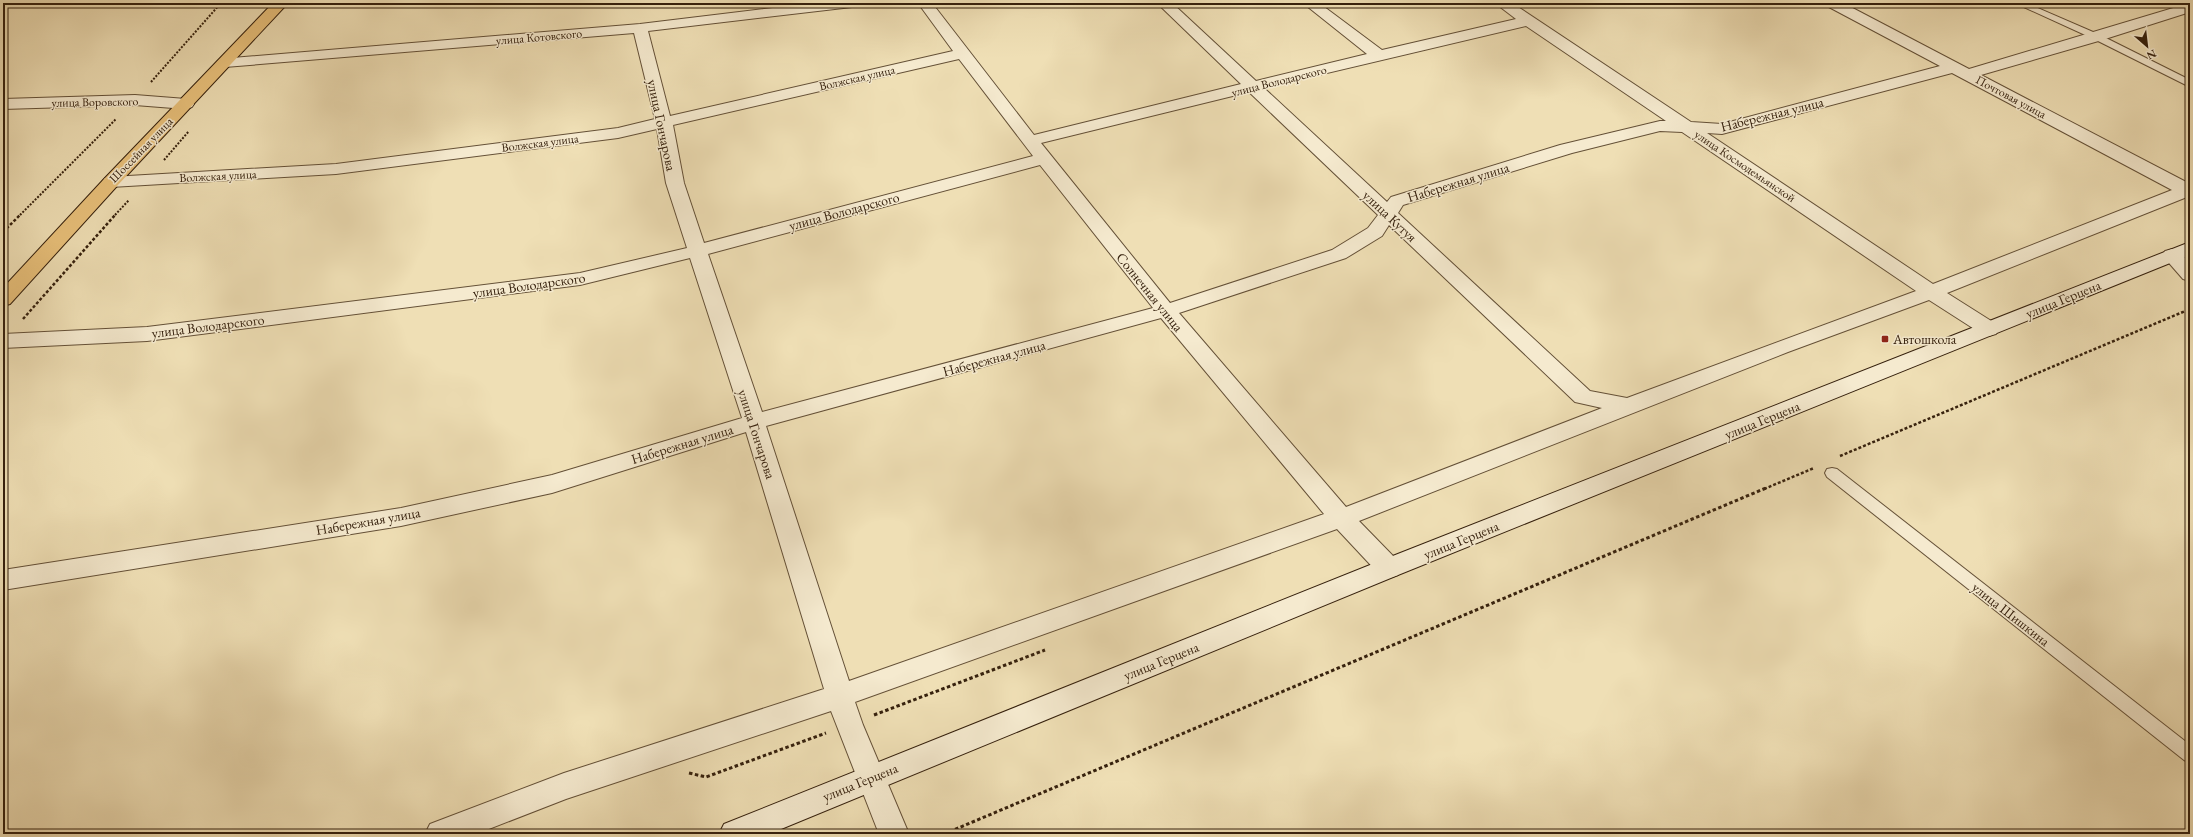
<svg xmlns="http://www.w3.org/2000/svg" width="2193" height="837" viewBox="0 0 2193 837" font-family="'EB Garamond',serif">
  <rect width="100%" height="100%" fill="#efdfb5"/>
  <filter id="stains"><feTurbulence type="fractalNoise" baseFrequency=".005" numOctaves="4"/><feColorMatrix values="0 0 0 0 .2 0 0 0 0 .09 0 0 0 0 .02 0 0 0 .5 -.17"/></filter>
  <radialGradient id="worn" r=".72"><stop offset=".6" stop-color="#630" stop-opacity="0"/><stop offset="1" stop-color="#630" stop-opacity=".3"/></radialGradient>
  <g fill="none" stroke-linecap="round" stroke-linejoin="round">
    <defs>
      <g id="lane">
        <path d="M2015,3H2026L2100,35L2190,80V87L2094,39Z"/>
        <path d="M1832,468L1837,469L2190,745V763L2184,760L1827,477L1825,473L1827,469Z"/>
      </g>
      <g id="street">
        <path d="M815,3H859L857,6L852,7L648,31L670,116L953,51L918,3H932L1034,135L1241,84L1157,3H1172L1256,81L1367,54L1303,3H1319L1382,50L1516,19L1495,3H1512L1691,122L1722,124L1940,66L1827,6L1825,3H1843L1969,69L2190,3V12L2102,40L1981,75L2190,184V197H2187L1947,293L1996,324L1999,329L1996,334L1989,336L1982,334L1929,300L1788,352L1359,521L1398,561L1401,568L1398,575L1389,578L1380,575L1337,529L855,702L863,725L909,834H879L831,711L566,799L476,834H425L430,824L564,773L824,689L746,432L552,493L401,526L3,590V570L401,508L552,475L742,418L690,258L580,285L147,341L3,348V334L147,327L580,273L687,248L666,183L657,129L618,138L336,174L111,187L105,186L102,182L105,178L111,177L336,164L618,128L655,119L634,33L225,67L220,65L217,62L220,59L640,24ZM1526,26L1666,121H1660L1560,145L1391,197L1387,202L1264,88ZM959,59L1033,156L704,243L684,183L673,125ZM1952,73L2172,190L1933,284L1707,133L1722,134ZM1249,92L1378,215L1368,228L1332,250L1170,303L1041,143ZM1660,131L1682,132L1916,291L1627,398L1590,391L1398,213L1403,205L1572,153ZM1040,165L1153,308L762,412L708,254ZM1389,225L1575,402L1602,408L1346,507L1179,313L1346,258L1382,236ZM1161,318L1324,514L849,681L766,426Z"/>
        <path d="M135,95L186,99L192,101L194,104L192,107L186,109L135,105L3,109V99Z"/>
        <path d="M2172,249L2179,251L2190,263V281L2183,279L2162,255L2165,251Z"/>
      </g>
      <path id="secondary" d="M2190,242V255L1398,575L769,834H719L724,824L1380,561Z"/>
      <path id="primary" d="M273,3H288L117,186L10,304L3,306V288L105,178Z"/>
    </defs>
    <use href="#lane" stroke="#645037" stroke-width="2"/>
    <use href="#street" stroke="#645037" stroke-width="2"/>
    <use href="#secondary" stroke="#35200d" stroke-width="2"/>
    <use href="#primary" stroke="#35200d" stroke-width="2"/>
    <g stroke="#35200d" stroke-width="2" stroke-dasharray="2 1.5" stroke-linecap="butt">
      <path d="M151,82L221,3"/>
      <path d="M164,160L189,131"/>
      <path d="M20,215L116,119"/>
      <path d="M115,215L129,200"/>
    </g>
    <g stroke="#35200d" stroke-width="2.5" stroke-dasharray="3 2" stroke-linecap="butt">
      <path d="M3,232L21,214"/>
      <path d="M23,319L116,214"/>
      <path d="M1840,456L2190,309"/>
      <path d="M1764,489L1814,468"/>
    </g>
    <g stroke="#35200d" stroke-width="3" stroke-dasharray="3.5 2.5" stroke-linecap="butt">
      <path d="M874,715L1045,650"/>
      <path d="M689,773L706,777L826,733"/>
      <path d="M944,834L1766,488"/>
    </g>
    <use href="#lane" fill="#f5eacf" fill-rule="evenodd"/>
    <use href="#street" fill="#f5eacf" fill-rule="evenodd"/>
    <use href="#secondary" fill="#f5eacf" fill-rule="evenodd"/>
    <use href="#primary" fill="#e8c07a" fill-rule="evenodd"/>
  </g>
  <rect fill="#8f2418" stroke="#f5eacf" stroke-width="1.5" x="1881" y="335" width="8" height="8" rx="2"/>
  <g text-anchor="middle" stroke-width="3" stroke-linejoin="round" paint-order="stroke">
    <g font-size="12" fill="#35200d" stroke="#f5eacf">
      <text transform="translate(539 37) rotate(-5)" y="4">улица Котовского</text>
      <text transform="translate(857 78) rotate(-13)" y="4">Волжская улица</text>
      <text transform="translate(1279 81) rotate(-14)" y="4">улица Володарского</text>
      <text transform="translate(2011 97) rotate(28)" y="4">Почтовая улица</text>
      <text transform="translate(95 102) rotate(-1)" y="4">улица Воровского</text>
      <text transform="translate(540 143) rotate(-7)" y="4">Волжская улица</text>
      <text transform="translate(141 150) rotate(-46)" y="4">Шоссейная улица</text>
      <text transform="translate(1745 166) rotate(34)" y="4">улица Космодемьянской</text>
      <text transform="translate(218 176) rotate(-3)" y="4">Волжская улица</text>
    </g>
    <g font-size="14" fill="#35200d" stroke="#f5eacf">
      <text transform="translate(1772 114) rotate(-14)" y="5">Набережная улица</text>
      <text transform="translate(662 125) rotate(78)" y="5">улица Гончарова</text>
      <text transform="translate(1458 182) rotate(-17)" y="5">Набережная улица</text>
      <text transform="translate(844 211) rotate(-15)" y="5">улица Володарского</text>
      <text transform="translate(1390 216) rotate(43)" y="5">улица Кутуя</text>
      <text transform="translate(529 285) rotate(-8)" y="5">улица Володарского</text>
      <text transform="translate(1150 292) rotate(51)" y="5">Солнечная улица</text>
      <text transform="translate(2063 299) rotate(-22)" y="5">улица Герцена</text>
      <text transform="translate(208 326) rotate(-7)" y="5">улица Володарского</text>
      <text transform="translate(994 358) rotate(-15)" y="5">Набережная улица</text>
      <text transform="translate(1762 420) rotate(-22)" y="5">улица Герцена</text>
      <text transform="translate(757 434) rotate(72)" y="5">улица Гончарова</text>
      <text transform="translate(682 444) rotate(-17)" y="5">Набережная улица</text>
      <text transform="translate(368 521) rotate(-10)" y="5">Набережная улица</text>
      <text transform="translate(1461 540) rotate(-22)" y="5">улица Герцена</text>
      <text transform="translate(2011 614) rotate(38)" y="5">улица Шишкина</text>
      <text transform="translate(1161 661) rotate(-22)" y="5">улица Герцена</text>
      <text transform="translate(860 782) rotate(-22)" y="5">улица Герцена</text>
    </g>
    <g font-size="14" fill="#35200d" stroke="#f5eacf" text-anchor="start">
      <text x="1893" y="344">Автошкола</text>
    </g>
  </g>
  <rect width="2193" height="837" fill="none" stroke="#efdfb5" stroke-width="16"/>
  <rect x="4" y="4" width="2185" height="829" fill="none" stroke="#35200d" stroke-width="2"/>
  <rect x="8" y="8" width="2177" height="821" fill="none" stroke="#35200d"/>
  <g transform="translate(2147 46) rotate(152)" stroke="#f5eacf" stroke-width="3" paint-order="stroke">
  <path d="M0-3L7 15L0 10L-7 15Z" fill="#35200d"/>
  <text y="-6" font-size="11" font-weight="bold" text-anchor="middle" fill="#35200d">N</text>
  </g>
  <rect width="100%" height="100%" filter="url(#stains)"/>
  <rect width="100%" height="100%" fill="url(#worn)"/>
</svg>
